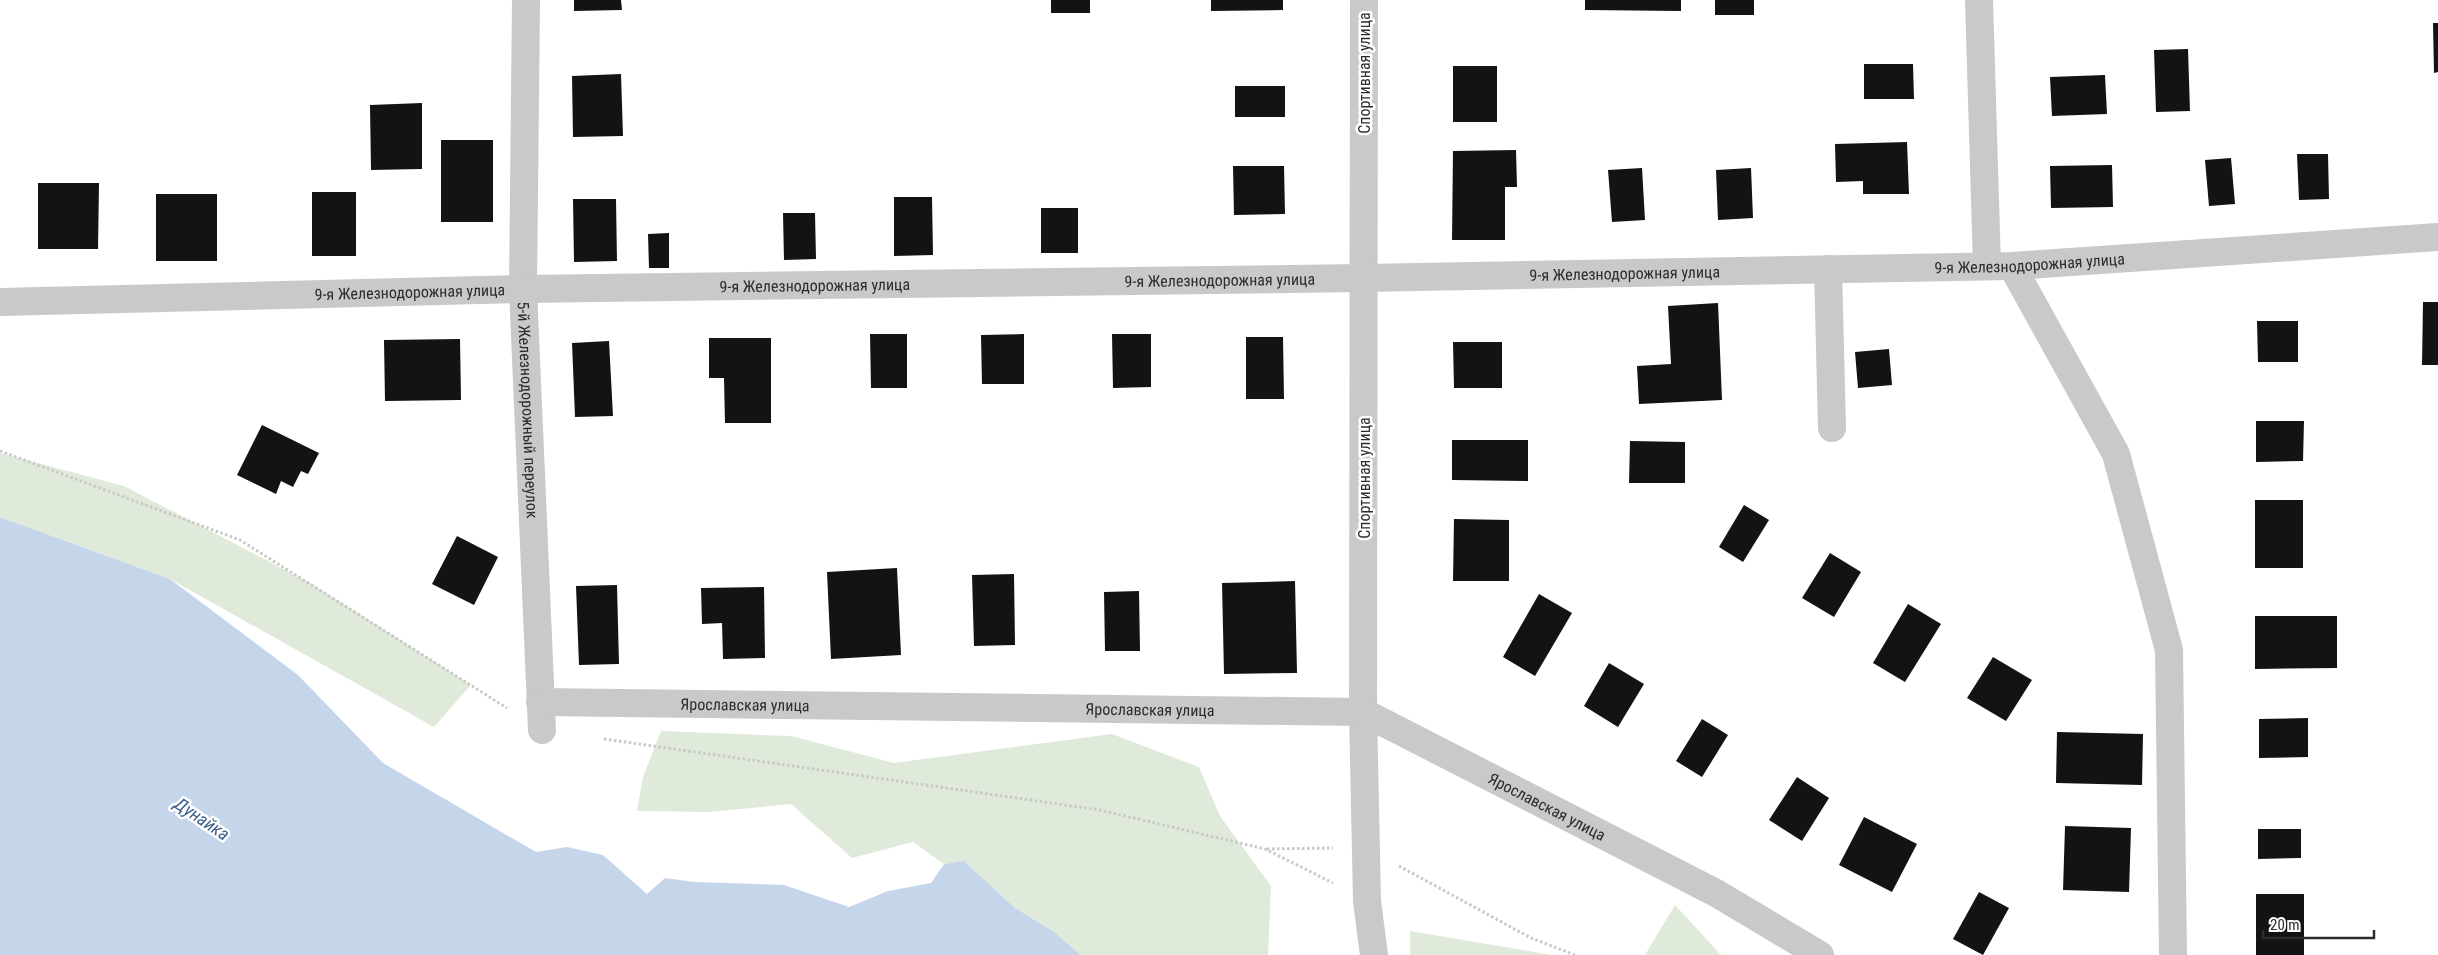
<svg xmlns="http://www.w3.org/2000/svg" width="2438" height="955" viewBox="0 0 2438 955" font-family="'Roboto Condensed',sans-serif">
  <rect width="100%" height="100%" fill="#fff"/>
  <g fill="#e0eada">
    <path d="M0,453L124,486L312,584L471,685L434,727L170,579L0,517Z"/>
    <path d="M661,731L791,736L894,763L1112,734L1199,767L1220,816L1271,886L1268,955H1081L1053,931L1015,908L964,861L944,864L913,842L852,858L791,804L709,812L637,811L643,777Z"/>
    <path d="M1675,905L1721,955H1645Z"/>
    <path d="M1410,931L1552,955H1410Z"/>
  </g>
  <path fill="#c6d6ea" d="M0,517L170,579L298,675L383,763L536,852L567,847L603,855L647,894L665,878L694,882L784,885L849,907L888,891L931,883L944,864L964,861L1015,908L1053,931L1081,955H0Z"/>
  <g fill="#131313">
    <path d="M574,0H621L622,10L574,11Z"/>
    <rect x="1051" y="0" width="39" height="13"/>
    <path d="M1211,0H1283V10L1211,11Z"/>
    <path d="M1585,0H1681V11L1585,10Z"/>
    <rect x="1715" y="0" width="39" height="15"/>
    <path d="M2433,23H2438V72L2434,73Z"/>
    <path d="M2188,49L2190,111L2156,112L2154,50Z"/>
    <path d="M1864,64H1913L1914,99H1864Z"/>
    <rect x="1453" y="66" width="44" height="56"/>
    <path d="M621,74L623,136L573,137L572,76Z"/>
    <path d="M2105,75L2107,114L2052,116L2050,77Z"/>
    <rect x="1235" y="86" width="50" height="31"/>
    <path d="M422,103V169L371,170L370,105Z"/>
    <rect x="441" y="140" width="52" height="82"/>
    <path d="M1907,142L1909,194H1863V181L1836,182L1835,144Z"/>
    <path d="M1516,150L1517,187H1505V240H1452L1453,151Z"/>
    <path d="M2297,154H2328L2329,199L2299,200Z"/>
    <path d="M2231,158L2235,204L2209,206L2205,160Z"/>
    <path d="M2112,165L2113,207L2051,208L2050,166Z"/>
    <path d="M1233,166H1284L1285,214L1234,215Z"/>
    <path d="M1642,168L1645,220L1612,222L1608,170Z"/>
    <path d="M1751,168L1753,218L1718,220L1716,170Z"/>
    <path d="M38,183H99L98,249H38Z"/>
    <rect x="312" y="192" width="44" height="64"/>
    <rect x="156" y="194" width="61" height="67"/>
    <path d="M894,197H932L933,255L894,256Z"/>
    <path d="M573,199H616L617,261L574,262Z"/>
    <rect x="1041" y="208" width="37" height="45"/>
    <path d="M783,213H815L816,259L784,260Z"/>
    <path d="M669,233V268H649L648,234Z"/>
    <path d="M2423,302H2438V365H2422Z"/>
    <path d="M1718,303L1722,400L1639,404L1637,366L1671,364L1668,306Z"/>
    <path d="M2257,321H2298V362H2258Z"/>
    <path d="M870,334H907V388H871Z"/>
    <path d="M1024,334V384H982L981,335Z"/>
    <path d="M1112,334H1151V387L1113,388Z"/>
    <path d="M1246,337H1283L1284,399H1246Z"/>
    <path d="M709,338H771V423H725L724,378H709Z"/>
    <path d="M460,339L461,400L385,401L384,340Z"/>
    <path d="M609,341L613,416L575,417L572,343Z"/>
    <path d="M1453,342H1502V388H1454Z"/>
    <path d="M1889,349L1892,385L1858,388L1855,352Z"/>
    <path d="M2256,421H2304L2303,461L2256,462Z"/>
    <path d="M262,425L319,453L308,474L301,471L293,487L281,481L276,494L237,475Z"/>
    <path d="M1452,440H1528V481L1452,480Z"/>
    <path d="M1630,441L1685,442V483H1629Z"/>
    <rect x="2255" y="500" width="48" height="68"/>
    <path d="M1744,505L1769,520L1743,562L1719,547Z"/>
    <path d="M1454,519L1509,520V581H1453Z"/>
    <path d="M457,536L498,557L474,605L432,584Z"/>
    <path d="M1830,553L1861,572L1834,617L1802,598Z"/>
    <path d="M897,568L901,655L831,659L827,572Z"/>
    <path d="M1014,574L1015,645L974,646L972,575Z"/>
    <path d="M1295,581L1297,673L1224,674L1222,583Z"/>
    <path d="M617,585L619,664L579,665L576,586Z"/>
    <path d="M764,587L765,658L723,659L722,623L702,624L701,588Z"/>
    <path d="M1139,591L1140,651H1105L1104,592Z"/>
    <path d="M1539,594L1572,613L1535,676L1503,657Z"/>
    <path d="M1908,604L1941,624L1905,682L1873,663Z"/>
    <path d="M2255,616H2337V668L2255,669Z"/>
    <path d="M1993,657L2032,680L2006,721L1967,698Z"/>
    <path d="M1609,663L1644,684L1618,727L1584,706Z"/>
    <path d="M2308,718V757L2259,758V719Z"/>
    <path d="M1702,719L1728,735L1702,777L1676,761Z"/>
    <path d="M2057,732L2143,734L2142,785L2056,783Z"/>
    <path d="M1797,777L1829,798L1802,841L1769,820Z"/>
    <path d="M1864,817L1917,844L1892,892L1839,865Z"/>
    <path d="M2065,826L2131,828L2129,892L2063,890Z"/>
    <path d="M2258,829H2301V858L2258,859Z"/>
    <path d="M1979,892L2009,908L1983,955L1953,939Z"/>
    <rect x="2256" y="894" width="48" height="61"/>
  </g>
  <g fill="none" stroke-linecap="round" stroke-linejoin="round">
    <g stroke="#c9c9c9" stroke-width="3" stroke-dasharray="2.5 2.5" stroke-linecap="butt">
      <path d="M0,451L240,540L507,708"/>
      <path d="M604,739L1100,810L1265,849L1333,883"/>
      <path d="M1267,849L1333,848"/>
      <path d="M1399,866L1531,938L1575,955"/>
    </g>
    <g stroke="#c9c9c9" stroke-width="28">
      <path id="s1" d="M526,0L523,289L542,730"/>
      <path d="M1364,0L1363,712L1367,901L1374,955"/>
      <path d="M1979,0L1987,266"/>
      <path d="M2012,266L2116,454L2169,650L2173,955"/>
      <path d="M1828,269L1832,428"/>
      <path id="s2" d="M0,302L523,289L1364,278L2012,266L2438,237"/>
      <path id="s3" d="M540,702L1363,712L1716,893L1820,955"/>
    </g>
  </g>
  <g text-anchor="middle" stroke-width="5" stroke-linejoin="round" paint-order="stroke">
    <g font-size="16" fill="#2c2c2c" stroke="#fff">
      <text transform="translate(1364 73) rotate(-90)" y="6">Спортивная улица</text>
      <text dy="6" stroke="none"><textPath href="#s2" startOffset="2030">9-я Железнодорожная улица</textPath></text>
      <text dy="6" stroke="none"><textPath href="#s2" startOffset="1625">9-я Железнодорожная улица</textPath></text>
      <text dy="6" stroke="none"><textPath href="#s2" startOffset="1220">9-я Железнодорожная улица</textPath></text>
      <text dy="6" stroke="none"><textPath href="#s2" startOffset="815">9-я Железнодорожная улица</textPath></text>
      <text dy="6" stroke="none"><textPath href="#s2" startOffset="410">9-я Железнодорожная улица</textPath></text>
      <text dy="6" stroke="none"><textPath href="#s1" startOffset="410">5-й Железнодорожный переулок</textPath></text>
      <text transform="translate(1364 478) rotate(-90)" y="6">Спортивная улица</text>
      <text dy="6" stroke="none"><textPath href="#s3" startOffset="205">Ярославская улица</textPath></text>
      <text dy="6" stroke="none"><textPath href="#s3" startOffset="610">Ярославская улица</textPath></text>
      <text dy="6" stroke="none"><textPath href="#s3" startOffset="1030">Ярославская улица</textPath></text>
    </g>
    <g font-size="18" font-style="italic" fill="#3c618c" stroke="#fff">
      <text transform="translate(202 819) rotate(34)" y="6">Дунайка</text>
    </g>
  </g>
  <path d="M2263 930v8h111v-8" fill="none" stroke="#2c2c2c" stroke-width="2.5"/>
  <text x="2270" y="930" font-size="15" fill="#2c2c2c" stroke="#ffffff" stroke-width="4" paint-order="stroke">20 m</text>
</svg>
